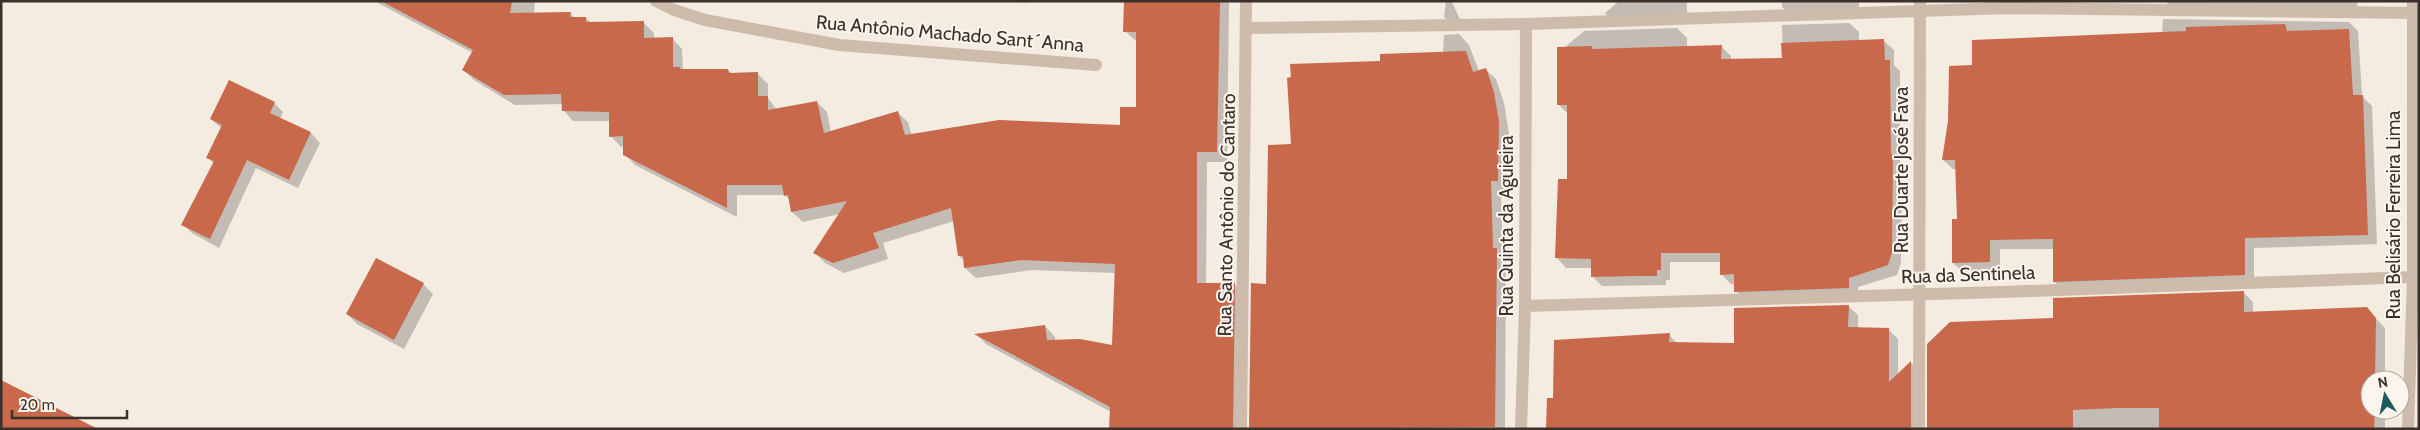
<svg xmlns="http://www.w3.org/2000/svg" width="2420" height="430" viewBox="0 0 2420 430" font-family="Cabin,sans-serif">
  <rect width="100%" height="100%" fill="#f4ebe1"/>
  <g fill="#0003">
    <path d="M374,1H535L534,14L570,13L575,18H586L591,23H644L654,33V39L672,38L682,49L683,71L728,70L732,74H758L768,84V98L777,110L817,102L827,112L831,132L897,112L908,122L912,136L1121,127L1137,108V42L1125,31L1126,1H1229L1227,162H1207L1206,284H1234L1244,295L1243,429H1110L1111,412L986,344L977,335L1045,326L1055,337V341L1114,346L1116,273L1032,270L976,278L965,268V261L959,256L954,221L883,243L888,259L844,273L825,263L815,253L840,214L803,222L792,212L790,200L785,195H737V217L635,165L625,154L624,146L621,147L611,136L610,121H573L563,110V104L515,105L474,80L464,70L473,53Z"/>
    <path d="M1001,1H1028V3Z"/>
    <path d="M1446,1H1458L1452,2L1463,26H1454L1444,17Z"/>
    <path d="M1619,1H1687V20L1614,23L1605,13Z"/>
    <path d="M1782,1H1859V14L1792,17L1782,7Z"/>
    <path d="M2165,1H2357L2358,13L2175,11Z"/>
    <path d="M2163,19L2349,22L2358,31L2362,96L2372,106L2377,244L2254,248V284L2064,291L2054,281V249H2000V271L1963,272L1953,263L1958,220L1956,169H1953L1943,160L1974,67L2162,33Z"/>
    <path d="M1849,23L1859,32V41H1884L1894,50V65L1900,71V162L1902,165L1901,262L1897,275L1858,287V298L1745,301L1736,291V284H1731L1721,274V262H1670V280H1666V285L1602,286L1592,276V268H1566L1557,258L1568,180V114L1558,104V53L1584,31L1677,28L1687,38V47L1721,46L1731,56V60L1783,59L1782,25Z"/>
    <path d="M1459,34L1469,45L1479,71L1485,69L1496,79L1504,103L1509,134L1508,190L1501,191L1503,256L1506,260L1505,429H1250L1268,285L1292,145L1382,62L1443,53L1444,35Z"/>
    <path d="M274,103L283,112L280,119L311,133L320,143L298,188L256,168L219,248L192,233L183,224L214,164L208,158L222,129L211,119Z"/>
    <path d="M423,284L433,294L404,349L357,324L347,314Z"/>
    <path d="M2244,293L2253,302V313L2367,309L2385,328V380H2370V410H2385V429H1928L2054,319Z"/>
    <path d="M1848,306L1858,315V329H1888L1898,339V375L1911,363L1920,372V429H1547L1555,399L1669,335L1678,344L1735,345Z"/>
  </g>
  <g fill="#c8694b">
    <path d="M381,1H512L510,13L571,12L570,17H586V22L644,21V38L673,37V67H680V69H728L729,73L758,72V96H768V110L817,101L824,133L898,111L905,135L999,120L1120,125V107H1136V32H1123L1124,1H1220L1217,152H1197V283H1235L1233,429H1109L1110,407L974,334L1045,325L1047,340L1080,339L1112,345L1115,264L1021,260L964,268L963,256H958L951,208L873,233L879,248L833,263L813,253L847,201L791,212L788,195L784,196L782,185H727V208L623,155V136L609,137V112L562,111L561,94L504,95L462,70L473,50Z"/>
    <path d="M2285,24L2287,31L2349,29L2353,95H2363L2368,235L2245,238V275L2053,282V239L1990,240V262L1952,263V219H1957L1955,160H1942L1948,121L1949,66L1972,65V40L2186,31V27Z"/>
    <path d="M1884,39L1885,60H1890L1891,154H1893L1892,252L1888,265L1849,278V288L1734,292V274L1720,275V253H1661V270H1657V276H1634L1591,277V259L1555,258L1558,179H1567V105H1557V47L1592,46V49L1722,45L1721,59L1782,58L1781,43Z"/>
    <path d="M1466,51L1473,72L1486,68L1494,92L1499,122L1498,181H1491L1493,248H1497L1495,427L1249,429L1251,283L1266,284L1268,145L1291,144L1287,78L1291,77L1290,64L1380,61V54Z"/>
    <path d="M229,80L275,102L270,113L311,132L289,180L247,160L210,239L181,225L214,161L206,158L222,125L210,119Z"/>
    <path d="M376,258L424,283L394,340L346,314Z"/>
    <path d="M2244,291V312L2367,307L2376,318L2375,380H2370V410H2375L2374,429H2159V408H2117L2073,410V429H1927V344L1950,322L2053,318V298Z"/>
    <path d="M1849,305L1848,327L1889,328V382L1911,361V429H1546L1547,398H1553L1554,340L1670,333L1669,342L1734,343V308Z"/>
    <path d="M1,380L98,429H1Z"/>
  </g>
  <g fill="none" stroke-linecap="round" stroke-linejoin="round">
    <g stroke="#cdbbac" stroke-width="12">
      <path d="M656,1L674,10L705,20L839,45L1096,65"/>
      <path d="M1248,28L1526,24L2008,8L2419,13"/>
      <path d="M1525,306L2002,292L2413,277"/>
      <path d="M1241,429L1246,1"/>
      <path d="M1521,429L1525,306L1526,24"/>
      <path d="M1919,429L1920,1"/>
      <path d="M2408,429L2413,277V1"/>
    </g>
  </g>
  <g text-anchor="middle" stroke-width="4" stroke-linejoin="round" paint-order="stroke">
    <g font-size="19" fill="#3b302b" stroke="#fbf5ee">
      <text transform="translate(950 33) rotate(5)" y="7">Rua Antônio Machado Sant´Anna</text>
      <text transform="translate(1901 170) rotate(-90)" y="7">Rua Duarte José Fava</text>
      <text transform="translate(1226 215) rotate(-89)" y="7">Rua Santo Antônio do Cantaro</text>
      <text transform="translate(2393 215) rotate(-90)" y="7">Rua Belisário Ferreira Lima</text>
      <text transform="translate(1506 226) rotate(-90)" y="7">Rua Quinta da Aguieira</text>
      <text transform="translate(1968 274) rotate(-2)" y="7">Rua da Sentinela</text>
    </g>
  </g>
  <rect width="2420" height="430" fill="none" stroke="#3b302b" stroke-width="5"/>
  <g transform="translate(2385 395) rotate(350)"><circle r="24" fill="#fbf5ee" stroke="#aea6a0"/>
  <path d="M0-4L9 19L0 12L-9 19Z" fill="#1f5a5e"/>
  <text y="-8" font-size="14" font-weight="bold" text-anchor="middle" fill="#3b302b">N</text>
  </g>
  <path d="M12 410v8h115v-8" fill="none" stroke="#3b302b" stroke-width="2.5"/>
  <text x="20" y="410" font-size="15" fill="#3b302b" stroke="#fbf5ee" stroke-width="4" paint-order="stroke">20 m</text>
</svg>
